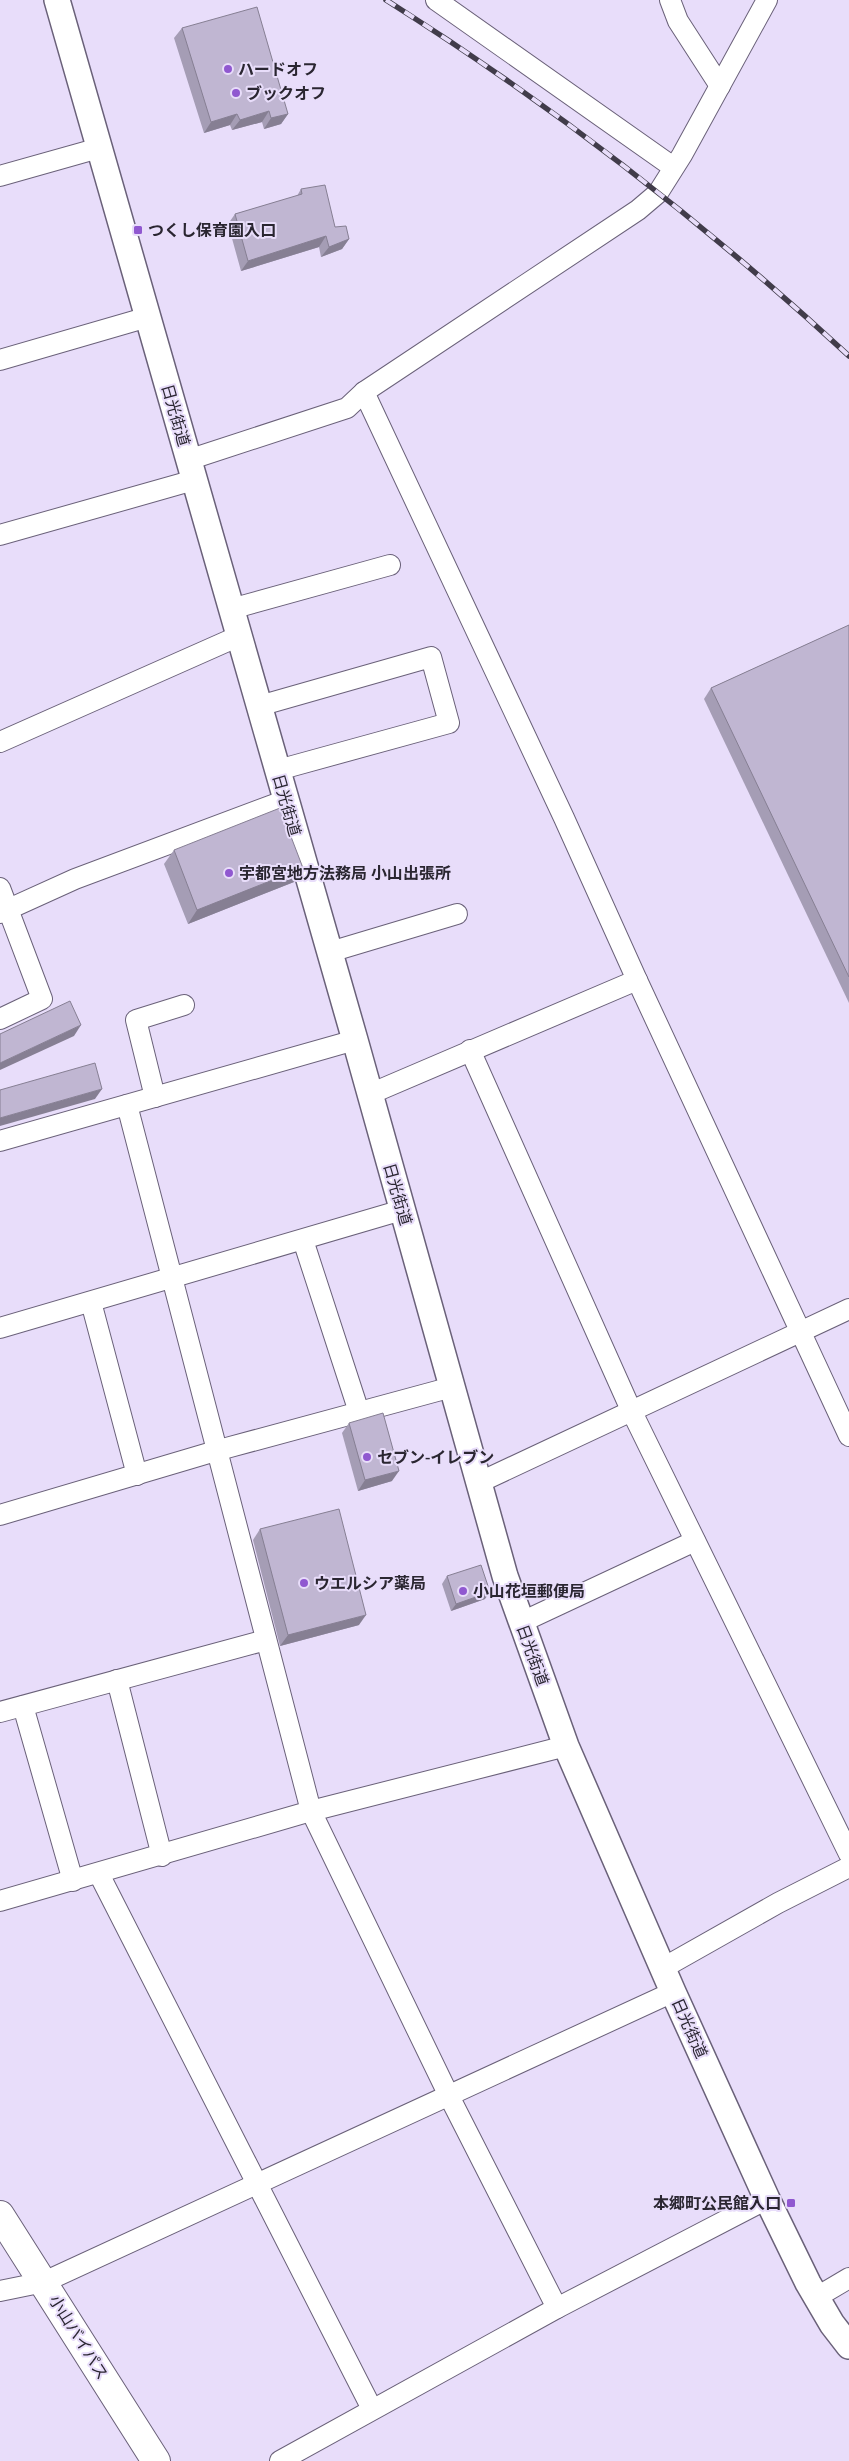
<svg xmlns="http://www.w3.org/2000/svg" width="849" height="2461" viewBox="0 0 849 2461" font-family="'Times New Roman','Noto Sans JP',serif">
  <rect width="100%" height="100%" fill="#e8ddfa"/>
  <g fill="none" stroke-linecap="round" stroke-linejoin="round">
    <defs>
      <g id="minor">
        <path d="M436,0L673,167"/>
        <path d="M670,0L678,21L720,86"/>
        <path d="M0,176L99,148"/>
        <path d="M0,360L148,317"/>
        <path d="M364,392L564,818L637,980L849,1436"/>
        <path d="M188,460L347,408L364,392L638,210L658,193L682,155L767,0"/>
        <path d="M0,535L194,480"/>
        <path d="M231,609L390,565"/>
        <path d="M259,706L431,657L449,723L278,770"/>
        <path d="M0,742L239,636"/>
        <path d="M0,888L42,999L0,1019"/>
        <path d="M0,913L75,879L286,800"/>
        <path d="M330,952L457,914"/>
        <path d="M470,1050L631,1410L849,1854"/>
        <path d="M370,1094L637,980"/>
        <path d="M155,1097L136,1020L184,1005"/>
        <path d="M127,1105L311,1811L449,2096L557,2308"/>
        <path d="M0,1141L355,1040"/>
        <path d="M303,1240L359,1412"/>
        <path d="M91,1302L137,1475"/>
        <path d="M0,1328L402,1210"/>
        <path d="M478,1483L849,1309"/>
        <path d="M0,1515L219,1450L452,1387"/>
        <path d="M522,1622L695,1541"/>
        <path d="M117,1680L162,1856"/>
        <path d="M23,1706L73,1881"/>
        <path d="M0,1712L266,1640"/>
        <path d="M99,1874L372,2409"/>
        <path d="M0,1901L311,1811L566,1746"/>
        <path d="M663,1968L778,1903L849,1867"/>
        <path d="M0,2291L44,2282L673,1992"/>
        <path d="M817,2297L849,2278"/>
        <path d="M280,2461L557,2308L767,2199"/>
      </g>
      <path id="major" d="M57,0L355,1040L505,1576L566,1746L673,1992L767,2199L808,2283L832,2324L849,2346"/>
      <path id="highway" d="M0,2215L156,2461"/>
    </defs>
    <use href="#minor" stroke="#6a6179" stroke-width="22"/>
    <use href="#major" stroke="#6a6179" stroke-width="28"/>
    <use href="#highway" stroke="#6a6179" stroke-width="30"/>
    <use href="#minor" stroke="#fff" stroke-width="20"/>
    <use href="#major" stroke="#fff" stroke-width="25"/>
    <use href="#highway" stroke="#fff" stroke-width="28"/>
    <defs>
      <path id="rail" d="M386,0C551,104 706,224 849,356"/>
    </defs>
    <use href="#rail" stroke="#413c4a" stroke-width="5.5"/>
    <use href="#rail" stroke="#e8ddfa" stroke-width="4" stroke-dasharray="11" stroke-linecap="butt"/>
  </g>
  <g fill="#a59db5">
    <path d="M182,28L288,114L281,124L264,129L262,122L232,130L230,125L204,133L174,38Z"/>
    <path d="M301,189L335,227L349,239L342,249L321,257L319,247L241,271L228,224L235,214L297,196Z"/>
    <path d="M849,625V1003L704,699L711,688Z"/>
    <path d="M174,850L303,868L294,882L188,924L164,864Z"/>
    <path d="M349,1423L392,1481L358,1491L342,1433Z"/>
    <path d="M260,1529L359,1625L280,1646L253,1540Z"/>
    <path d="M447,1576L485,1599L451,1611L442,1584Z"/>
  </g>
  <g fill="#867f93">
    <path d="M269,111L262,122L232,130L240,120Z"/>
    <path d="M237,114L230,125L204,133L211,122Z"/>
    <path d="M288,114L281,124L264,129L271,118Z"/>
    <path d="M326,236L319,247L241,271L248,261Z"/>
    <path d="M349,239L342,249L321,257L329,247Z"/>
    <path d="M303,868L294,882L188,924L197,910Z"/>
    <path d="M81,1025L74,1036L0,1070V1063Z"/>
    <path d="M102,1089L95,1099L0,1126V1118Z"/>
    <path d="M399,1471L392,1481L358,1491L365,1480Z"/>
    <path d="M490,1592L485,1599L451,1611L456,1604Z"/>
    <path d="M366,1615L359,1625L280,1646L288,1635Z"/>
  </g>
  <g fill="#c0b6d2" stroke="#867f93">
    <path d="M257,7L288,114L271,118L269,111L240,120L237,114L211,122L182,28Z"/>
    <path d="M325,185L335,227L346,226L349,239L329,247L326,236L248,261L235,214L302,194L301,189Z"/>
    <path d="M849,625V977L711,688Z"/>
    <path d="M280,808L303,868L197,910L174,850Z"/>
    <path d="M70,1001L81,1025L0,1063V1034Z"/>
    <path d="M95,1063L102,1089L0,1118V1090Z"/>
    <path d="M383,1413L399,1471L365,1480L349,1423Z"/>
    <path d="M339,1509L366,1615L288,1635L260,1529Z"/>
    <path d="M481,1565L490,1592L456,1604L447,1576Z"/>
  </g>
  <g fill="#9058d0" stroke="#e8ddfa" stroke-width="2">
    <circle cx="228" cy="69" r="5"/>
    <circle cx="236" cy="93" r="5"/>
    <rect x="133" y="225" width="10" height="10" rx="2.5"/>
    <circle cx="229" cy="873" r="5"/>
    <circle cx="367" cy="1457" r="5"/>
    <circle cx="304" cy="1583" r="5"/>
    <circle cx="463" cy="1591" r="5"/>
    <rect x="786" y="2198" width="10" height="10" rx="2.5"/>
  </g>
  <g text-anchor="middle" stroke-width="4" stroke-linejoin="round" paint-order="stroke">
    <g font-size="16" font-weight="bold" fill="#2a2631" stroke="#e8ddfa" text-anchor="start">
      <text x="238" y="75">ハードオフ</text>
      <text x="246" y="99">ブックオフ</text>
      <text x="148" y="236">つくし保育園入口</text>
      <text x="239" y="879">宇都宮地方法務局 小山出張所</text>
      <text x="377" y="1463">セブン-イレブン</text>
      <text x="314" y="1589">ウエルシア薬局</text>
      <text x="473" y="1597">小山花垣郵便局</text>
      <text x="781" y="2209" text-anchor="end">本郷町公民館入口</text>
    </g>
    <g font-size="16" fill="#2a2631" stroke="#e8ddfa">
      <text transform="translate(176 415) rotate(74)" y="6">日光街道</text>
      <text transform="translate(287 805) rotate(74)" y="6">日光街道</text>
      <text transform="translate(398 1194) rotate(74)" y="6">日光街道</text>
      <text transform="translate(533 1655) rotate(70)" y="6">日光街道</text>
      <text transform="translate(690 2028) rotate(66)" y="6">日光街道</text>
      <text transform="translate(79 2337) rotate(58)" y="6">小山バイパス</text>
    </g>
  </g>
</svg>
